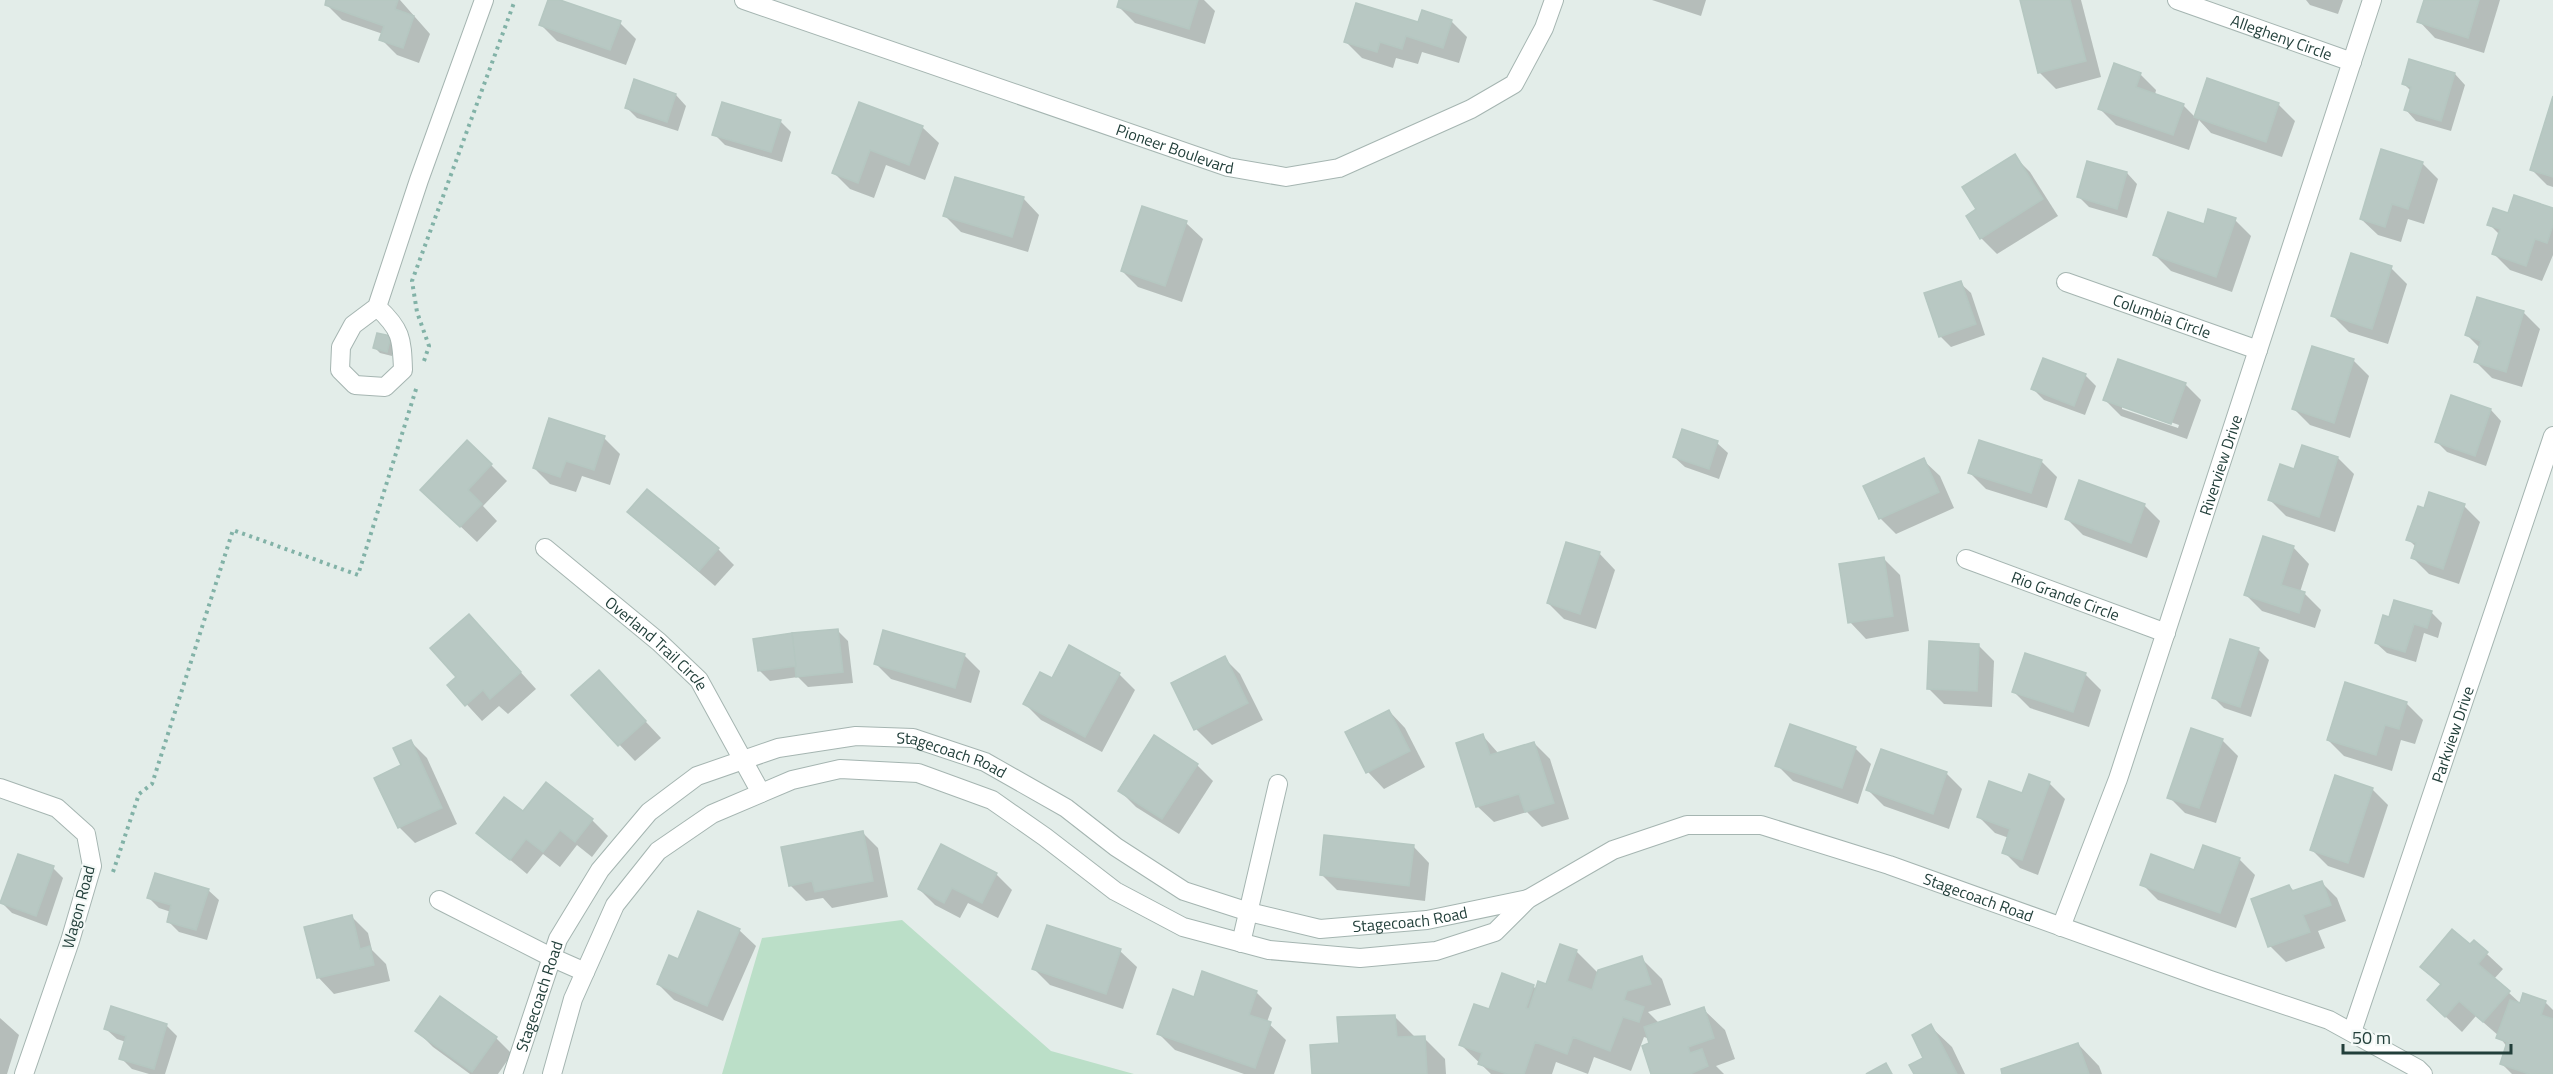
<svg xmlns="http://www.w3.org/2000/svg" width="2553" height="1074" viewBox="0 0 2553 1074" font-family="'Titillium Web',sans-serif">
  <rect width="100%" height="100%" fill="#e3ede9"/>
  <path fill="#bbdfc8" d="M902,920L1051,1051L1134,1074H722L762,938Z"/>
  <g fill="#0003" fill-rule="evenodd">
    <path d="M328,0H400L430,34L419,63L397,55L381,39L383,34L342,20L326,4Z"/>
    <path d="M550,0L620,23L636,39L626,65L557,41L541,25Z"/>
    <path d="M1121,0H1204L1215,11L1205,44L1135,23L1119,7Z"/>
    <path d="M1652,0H1706L1701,16Z"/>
    <path d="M2021,0H2081L2101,77L2056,89L2040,73Z"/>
    <path d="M2306,0H2343L2338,14L2310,5Z"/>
    <path d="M2425,0H2500L2484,53L2435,38L2419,21Z"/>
    <path d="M1451,21L1467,37L1459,63L1422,52L1418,64L1396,58L1393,68L1362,58L1346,42L1419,24Z"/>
    <path d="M2140,74L2156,90L2155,95L2183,105L2195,117L2208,80L2279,105L2295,121L2282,157L2211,133L2199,120L2189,150L2116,125L2100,109Z"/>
    <path d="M2455,74L2465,85L2451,131L2416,121L2406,110L2411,91L2403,83Z"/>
    <path d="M676,95L686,106L678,131L637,118L626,107Z"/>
    <path d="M2553,101V187L2547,185L2531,169Z"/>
    <path d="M723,104L781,122L791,132L782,162L725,145L714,134Z"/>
    <path d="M860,104L922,127L939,143L925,180L886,165L874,198L850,189L834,173Z"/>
    <path d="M2014,156L2030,172L2058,216L1997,254L1981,238L1978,210Z"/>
    <path d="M2422,163L2438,179L2424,224L2408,219L2401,242L2378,235L2361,219Z"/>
    <path d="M2127,173L2137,184L2127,218L2089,207L2079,197Z"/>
    <path d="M1023,198L1039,215L1028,252L961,232L945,216Z"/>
    <path d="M2553,209V255L2542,281L2510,270L2494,254L2500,235L2489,224L2509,215Z"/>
    <path d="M2235,220L2251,236L2232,292L2171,271L2155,255L2204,226Z"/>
    <path d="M1186,223L1203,239L1182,302L1138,287L1122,271Z"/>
    <path d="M2391,268L2407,284L2388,344L2349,332L2333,316Z"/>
    <path d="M1960,283L1971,293L1985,335L1951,347L1940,336Z"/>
    <path d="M2478,299L2524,313L2540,329L2522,387L2492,378L2476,362L2480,348L2467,335Z"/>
    <path d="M390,338L395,343L392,356L380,353L375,348Z"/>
    <path d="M2353,360L2369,376L2350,438L2310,425L2294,409Z"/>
    <path d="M2085,375L2096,386L2085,415L2044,400L2033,389Z"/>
    <path d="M2185,384L2201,400L2187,439L2121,416L2105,400ZM2122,405L2179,425L2178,428L2122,409Z"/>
    <path d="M2452,397L2491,410L2501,421L2486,466L2447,452L2437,442Z"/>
    <path d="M604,438L620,454L610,485L582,476L576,492L550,484L534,468Z"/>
    <path d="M1717,443L1728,453L1719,479L1685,467L1674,457Z"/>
    <path d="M2338,458L2354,474L2335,532L2286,516L2270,500Z"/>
    <path d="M1923,460L1940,476L1954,508L1896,534L1880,518Z"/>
    <path d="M2041,461L2057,477L2047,508L1986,489L1970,473Z"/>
    <path d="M491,465L507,481L483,506L497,521L477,542L438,505Z"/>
    <path d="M2144,505L2160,521L2147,558L2083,535L2067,519Z"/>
    <path d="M2464,506L2480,522L2459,584L2429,574L2413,558L2416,547L2408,539L2425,510Z"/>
    <path d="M629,512L718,549L734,565L715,586Z"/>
    <path d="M2293,547L2309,564L2300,592L2305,594L2321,610L2315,628L2262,611L2246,595Z"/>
    <path d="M1599,553L1615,570L1596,629L1564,619L1548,603Z"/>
    <path d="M1883,558L1900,575L1909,631L1866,639L1850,622Z"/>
    <path d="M2432,613L2442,623L2438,638L2424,633L2416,662L2387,653L2376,643L2390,619Z"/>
    <path d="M838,631L848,641L853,683L808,687L798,677L770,681L759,670Z"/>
    <path d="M484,632L536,689L508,714L499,706L482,721L449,685L458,677Z"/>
    <path d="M1978,645L1994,661L1992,707L1944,704L1928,688Z"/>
    <path d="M2258,649L2269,660L2251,717L2224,708L2213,697Z"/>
    <path d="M964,655L980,671L971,703L891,679L875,663Z"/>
    <path d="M1224,658L1240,674L1263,720L1212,745L1196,729Z"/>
    <path d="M599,672L661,738L635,761L573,696Z"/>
    <path d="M1119,674L1135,690L1102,752L1041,720L1025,704L1053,680Z"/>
    <path d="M2085,674L2101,690L2089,727L2030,708L2014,692Z"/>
    <path d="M2406,703L2423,720L2415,744L2401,740L2392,771L2344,756L2328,740Z"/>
    <path d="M1389,711L1405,728L1425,767L1384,789L1368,772L1347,733Z"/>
    <path d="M1483,736L1499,754L1534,743L1550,759L1569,819L1542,827L1527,812L1494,822L1477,806Z"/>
    <path d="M2222,740L2238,756L2216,823L2185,813L2169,797Z"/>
    <path d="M411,742L427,758L457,824L415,843L399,827L403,766Z"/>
    <path d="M1855,748L1871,764L1858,804L1793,781L1777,765Z"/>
    <path d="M1197,765L1213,781L1179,834L1136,807L1120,791Z"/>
    <path d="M1946,773L1962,789L1949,829L1884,806L1868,790Z"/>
    <path d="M2049,783L2065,799L2038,875L2020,868L2004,852L2009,838L1995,833L1979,817Z"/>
    <path d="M2372,789L2388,805L2364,878L2328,866L2312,850Z"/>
    <path d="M523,813L592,820L608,836L592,857L577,845L560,867L543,854L527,874L478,833Z"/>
    <path d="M862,832L878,848L888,897L832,908L823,898L806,901L790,885Z"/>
    <path d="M1413,846L1429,863L1425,901L1337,890L1321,874Z"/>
    <path d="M2239,859L2255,875L2236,928L2158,900L2142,884Z"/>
    <path d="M53,868L63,878L47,926L12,913L2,903Z"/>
    <path d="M996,874L1012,890L998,918L968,903L960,918L935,905L919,889Z"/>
    <path d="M2321,882L2337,898L2346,921L2318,931L2325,948L2286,962L2270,946L2289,886L2295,892Z"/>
    <path d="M208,890L219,900L207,940L179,932L168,921L171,912L159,908L149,898Z"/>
    <path d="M352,917L368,933L372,950L386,964L390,981L334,994L318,977Z"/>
    <path d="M1048,927L1120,951L1137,967L1123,1009L1050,985L1034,969Z"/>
    <path d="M739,930L756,946L723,1021L674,1000L658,984L679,961Z"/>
    <path d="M2474,942L2503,969L2494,979L2521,1004L2545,1002L2553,1010V1074H2512L2502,1064L2507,1047L2499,1036L2476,1016L2462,1032L2445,1016L2441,985L2422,966L2470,946Z"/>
    <path d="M1561,946L1577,952L1599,974L1641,958L1662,979L1671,1005L1648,1012L1659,1023L1703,1009L1725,1030L1735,1059L1716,1066L1724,1074H1653L1651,1044L1650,1039L1644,1037L1631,1071L1594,1057L1588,1074L1556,1062L1552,1074H1491L1461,1045L1490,1011L1533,986L1537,990L1547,985Z"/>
    <path d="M1256,992L1272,1008L1267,1022L1286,1040L1274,1074H1244L1175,1050L1159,1034L1194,999Z"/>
    <path d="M441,998L496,1038L512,1054L498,1074H470L433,1047L417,1031Z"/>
    <path d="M1394,1016L1416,1038H1424L1445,1059L1446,1074H1313L1341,1045Z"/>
    <path d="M0,1018L19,1035L7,1074H0Z"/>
    <path d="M166,1025L177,1036L165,1074H149L132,1069L121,1058L126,1042L117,1039L106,1029Z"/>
    <path d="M1930,1026L1952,1047L1965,1074H1915L1925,1058Z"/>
    <path d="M2078,1044L2099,1066L2102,1074H2004Z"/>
  </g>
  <g fill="#b8c8c3" stroke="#b5c7c1" stroke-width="1.5">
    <path d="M326,0H398L395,9L414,16L403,48L379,40L384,26L325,5Z"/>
    <path d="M548,0H560L621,21L610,50L539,25Z"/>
    <path d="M1119,0H1198L1189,29L1117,7Z"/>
    <path d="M2020,0H2070L2086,61L2038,73Z"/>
    <path d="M2424,0H2479L2468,38L2417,22Z"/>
    <path d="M1356,3L1418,22L1422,10L1452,20L1443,48L1406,36L1402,49L1380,42L1377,52L1344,42Z"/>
    <path d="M2409,59L2455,73L2441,121L2404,110L2411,87L2402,84Z"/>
    <path d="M2114,63L2141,73L2136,87L2184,104L2173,135L2098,109Z"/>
    <path d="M2207,78L2279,103L2266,142L2194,117Z"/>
    <path d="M634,79L676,94L667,122L625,108Z"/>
    <path d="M2553,96V177L2530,170Z"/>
    <path d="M722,102L781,120L771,152L712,135Z"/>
    <path d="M859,102L923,126L909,165L870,150L858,183L832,173Z"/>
    <path d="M2381,149L2423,162L2408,209L2392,204L2385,227L2360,219Z"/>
    <path d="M2015,154L2043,199L1980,239L1966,216L1976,209L1962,187Z"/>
    <path d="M2087,161L2127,172L2117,209L2077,197Z"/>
    <path d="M955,177L1024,197L1012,237L943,216Z"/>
    <path d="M2514,195L2553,208V225L2547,243L2535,239L2526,266L2492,254L2500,229L2487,225L2493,208L2508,213Z"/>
    <path d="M1142,206L1187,221L1165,286L1121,271Z"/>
    <path d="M2208,209L2236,218L2216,277L2153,255L2168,212L2204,224Z"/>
    <path d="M2351,253L2392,266L2372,329L2331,316Z"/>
    <path d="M1961,281L1976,324L1939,337L1924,293Z"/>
    <path d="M2477,297L2524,311L2506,372L2474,362L2481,341L2465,335Z"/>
    <path d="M377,333L391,336L387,352L373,348Z"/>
    <path d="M2312,346L2354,359L2334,423L2292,409Z"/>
    <path d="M2043,358L2086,374L2074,406L2031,389Z"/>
    <path d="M2118,359L2186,383L2171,424L2103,400Z"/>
    <path d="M2451,395L2491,409L2475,456L2435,442Z"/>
    <path d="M549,418L605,436L594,470L566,461L560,477L533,468Z"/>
    <path d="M1682,429L1718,441L1709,469L1673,457Z"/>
    <path d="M467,440L492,464L468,490L482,504L460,527L420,490Z"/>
    <path d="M1979,440L2042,460L2031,493L1968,473Z"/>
    <path d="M2302,445L2338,457L2319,517L2268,500L2280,464L2294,469Z"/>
    <path d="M1924,458L1939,492L1879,519L1863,486Z"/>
    <path d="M2079,480L2145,504L2131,543L2065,519Z"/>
    <path d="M647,489L719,548L699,571L627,512Z"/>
    <path d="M2429,492L2465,504L2443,569L2411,558L2416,543L2406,540L2418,506L2424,508Z"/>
    <path d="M2263,536L2294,546L2281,585L2305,592L2299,613L2244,595Z"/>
    <path d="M1566,542L1600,552L1580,614L1547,603Z"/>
    <path d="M1884,557L1893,616L1848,623L1839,564Z"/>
    <path d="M2394,600L2432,611L2427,628L2414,624L2405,652L2375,643L2383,615L2389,617Z"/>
    <path d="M469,614L521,672L490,699L483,690L465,706L447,685L456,677L430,648Z"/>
    <path d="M838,629L843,672L796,677L792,633Z"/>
    <path d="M883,630L965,654L955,688L874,664Z"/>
    <path d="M792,633L796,666L758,671L753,639Z"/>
    <path d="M2230,639L2259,648L2240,707L2212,698Z"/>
    <path d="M1929,641L1979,644L1977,691L1927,689Z"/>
    <path d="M1069,645L1120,673L1085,737L1023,704L1040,672L1052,678Z"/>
    <path d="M2025,653L2086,673L2073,712L2012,692Z"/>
    <path d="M1225,656L1248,703L1194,730L1171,683Z"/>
    <path d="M599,670L646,721L618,746L571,695Z"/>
    <path d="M2345,682L2407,702L2399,729L2385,725L2376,755L2327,740Z"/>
    <path d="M1389,710L1410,751L1366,773L1345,732Z"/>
    <path d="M1790,724L1856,747L1842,788L1775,766Z"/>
    <path d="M2191,728L2223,739L2199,808L2167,798Z"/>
    <path d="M1483,734L1490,755L1534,742L1554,803L1525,812L1519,794L1476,807L1456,743Z"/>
    <path d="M1154,735L1198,764L1162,819L1118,791Z"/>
    <path d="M411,740L442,808L398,828L374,778L401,765L393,748Z"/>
    <path d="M1881,749L1947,772L1933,814L1866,790Z"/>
    <path d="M2029,774L2050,782L2022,860L2002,853L2010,829L1977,817L1989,781L2022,793Z"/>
    <path d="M2335,775L2373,788L2348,863L2310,850Z"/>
    <path d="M546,782L593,819L575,842L560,830L543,852L526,839L510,860L476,833L504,797L523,811Z"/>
    <path d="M863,831L873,881L815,892L812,881L789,886L781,847Z"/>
    <path d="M1324,835L1414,845L1409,886L1320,875Z"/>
    <path d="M941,844L997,873L982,903L952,888L944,903L918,889Z"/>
    <path d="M2203,845L2240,858L2220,913L2140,885L2151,854L2194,870Z"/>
    <path d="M18,854L54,866L36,916L0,903Z"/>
    <path d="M155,873L209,889L196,930L167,922L171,905L147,898Z"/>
    <path d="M2322,881L2331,905L2303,915L2310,932L2268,947L2251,899L2289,885L2292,891Z"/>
    <path d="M698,911L740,929L707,1006L657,984L669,955L678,959Z"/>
    <path d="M352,915L360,949L370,946L374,965L317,978L304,927Z"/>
    <path d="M1047,925L1121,949L1106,994L1032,969Z"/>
    <path d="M2452,929L2470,944L2474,940L2488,952L2478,964L2510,991L2483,1022L2459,1001L2445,1017L2427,1000L2441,984L2420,967Z"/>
    <path d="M1560,944L1577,950L1567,981L1592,990L1598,970L1642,956L1651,984L1627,991L1624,1000L1644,1007L1639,1022L1623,1017L1610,1051L1573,1037L1567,1054L1535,1042L1524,1074H1507L1478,1064L1482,1053L1459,1045L1474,1004L1489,1009L1502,973L1534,985L1526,1008L1529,1009L1538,981L1546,984Z"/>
    <path d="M1202,971L1257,991L1249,1015L1271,1022L1255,1068L1157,1034L1173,989L1194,997Z"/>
    <path d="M2523,993L2546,1001L2541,1015L2553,1019V1074H2529L2500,1064L2507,1042L2496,1038L2510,1000L2520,1003Z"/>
    <path d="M440,996L497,1037L472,1072L415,1031Z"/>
    <path d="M111,1006L167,1024L154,1069L119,1059L126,1036L104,1029Z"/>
    <path d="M1704,1007L1714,1038L1688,1047L1690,1053L1702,1049L1708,1066L1690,1074H1651L1642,1046L1649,1043L1644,1027Z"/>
    <path d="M1395,1015L1397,1037L1425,1036L1427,1074H1312L1310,1045L1339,1043L1337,1017Z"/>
    <path d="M1931,1024L1957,1074H1914L1909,1065L1923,1058L1912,1035Z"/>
    <path d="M2078,1043L2089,1074H2002L2001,1069Z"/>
    <path d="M1886,1063L1892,1074H1866Z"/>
  </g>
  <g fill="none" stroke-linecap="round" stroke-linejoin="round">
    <defs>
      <g id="minor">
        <path id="s1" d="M744,0L1228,167L1286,177L1339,168L1471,109L1514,84L1544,28L1554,0"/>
        <path id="s2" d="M2177,0L2352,62"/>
        <path id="s3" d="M2066,282L2258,350"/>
        <path d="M377,307C401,329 402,338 403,370L385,387L355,385L340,370L341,347L353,325L377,307L419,180L484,0"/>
        <path id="s4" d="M545,548L659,642L699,680L761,793"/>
        <path id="s5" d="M1966,559L2166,633"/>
        <path d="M0,788L57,808L86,834L92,866L70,941L24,1074"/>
        <path d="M439,900L551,957L585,972"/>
        <path id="s6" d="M2061,927L2118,779L2372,0"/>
        <path d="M1241,943L1278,784"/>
        <path id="s7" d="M2352,1032L2553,436"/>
        <path id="s8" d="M513,1074L558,939L600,870L649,812L697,776L778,748L856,736L913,738L985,762L1066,808L1116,847L1184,891L1249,912L1320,929L1427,920L1528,899"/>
        <path id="s9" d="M552,1074L573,999L615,905L658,851L712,814L792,780L840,769L918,773L992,800L1045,837L1115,891L1183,927L1269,950L1360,958L1436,951L1495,932L1528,899L1613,850L1687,825H1761L1889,865L2210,980L2329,1020L2418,1069L2423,1074"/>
      </g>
    </defs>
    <use href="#minor" stroke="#a5b5b1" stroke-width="20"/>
    <g stroke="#82b2a7" stroke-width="4" stroke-dasharray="3 4.5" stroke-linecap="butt">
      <path d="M424,361L429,346L417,312L412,281L515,0"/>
      <path d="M113,872L139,794L152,784L233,530L358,575L417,386"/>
    </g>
    <use href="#minor" stroke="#fff" stroke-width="18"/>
  </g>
  <g text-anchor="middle" stroke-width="4.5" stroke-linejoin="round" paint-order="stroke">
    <g font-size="16" fill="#223f3a" stroke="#f4f9f7">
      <text dy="6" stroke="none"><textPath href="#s2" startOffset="111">Allegheny Circle</textPath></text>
      <text dy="6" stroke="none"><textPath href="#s1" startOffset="456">Pioneer Boulevard</textPath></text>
      <text dy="6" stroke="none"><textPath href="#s3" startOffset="102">Columbia Circle</textPath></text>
      <text dy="6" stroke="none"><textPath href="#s6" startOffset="489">Riverview Drive</textPath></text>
      <text dy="6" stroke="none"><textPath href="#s5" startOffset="106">Rio Grande Circle</textPath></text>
      <text dy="6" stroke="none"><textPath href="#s4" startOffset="147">Overland Trail Circle</textPath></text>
      <text dy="6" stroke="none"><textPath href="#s7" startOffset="314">Parkview Drive</textPath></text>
      <text dy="6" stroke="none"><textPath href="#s8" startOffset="622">Stagecoach Road</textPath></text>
      <text dy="6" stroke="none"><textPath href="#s9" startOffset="1683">Stagecoach Road</textPath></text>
      <text transform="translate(78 907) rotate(-75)" y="6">Wagon Road</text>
      <text dy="6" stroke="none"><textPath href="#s8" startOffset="1126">Stagecoach Road</textPath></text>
      <text dy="6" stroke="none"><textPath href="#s8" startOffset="82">Stagecoach Road</textPath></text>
    </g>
  </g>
  <path d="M2343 1044v9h168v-9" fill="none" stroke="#223f3a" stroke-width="3"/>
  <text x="2352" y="1044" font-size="18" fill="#223f3a" stroke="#f4f9f7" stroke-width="4.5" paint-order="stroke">50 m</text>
</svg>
